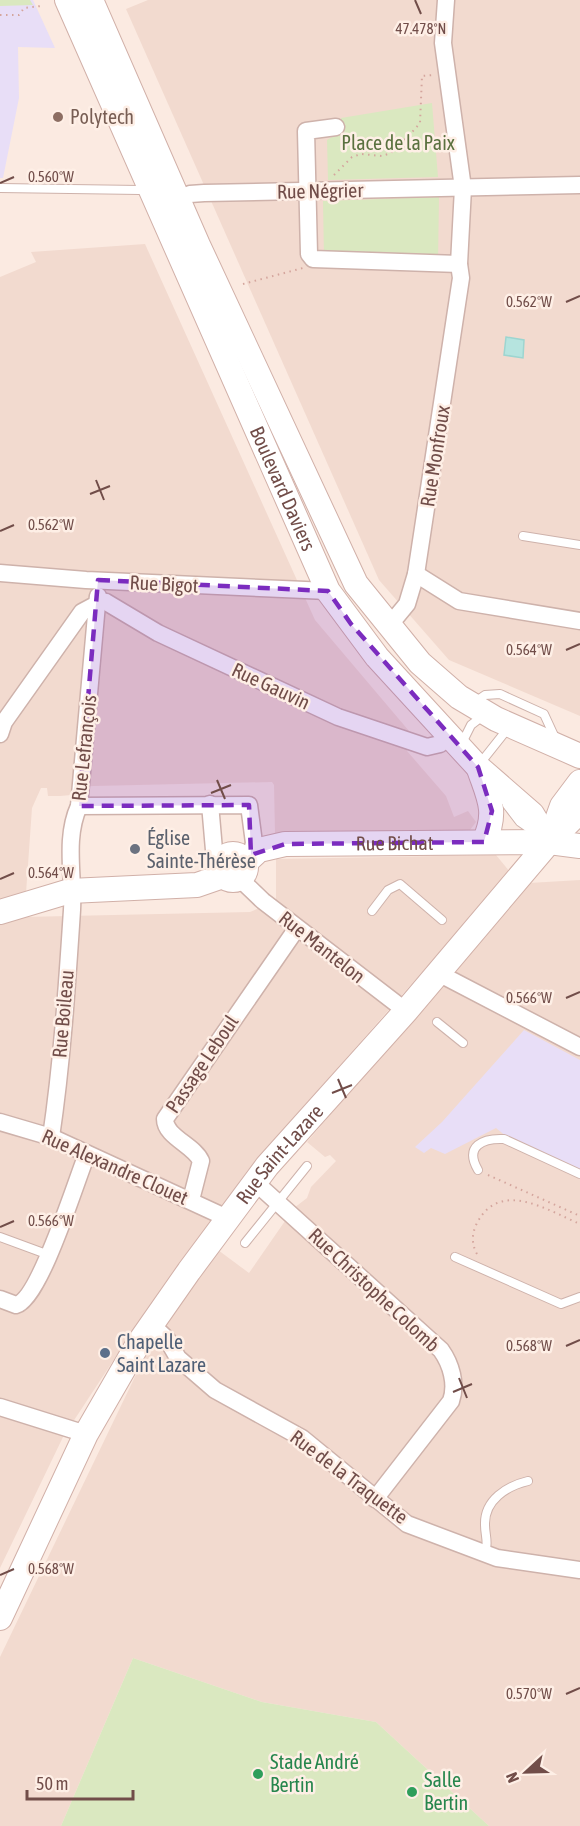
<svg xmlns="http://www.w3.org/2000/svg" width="580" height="1826" viewBox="0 0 580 1826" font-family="'Asap Condensed',sans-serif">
  <rect width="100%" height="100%" fill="#fbeae1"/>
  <g fill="#f2dacf">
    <path d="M148,0H580V716L449,660L379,580L126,9Z"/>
    <path d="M145,244L315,620L409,731L407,735V751L446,796L454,817L468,811L476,822L470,830L275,833L274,785L272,782L94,786L71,787V795L60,796H48L47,788H41L32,808L26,893L0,901V277L36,262L31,252Z"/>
    <path d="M496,855L510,872L247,1171L134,1329L63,1437L0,1568V923L23,917L250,912L276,901V859Z"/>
    <path d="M580,880V1826H489L376,1722L262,1702L133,1658L61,1826H0V1657L144,1358L218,1250L249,1273L294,1208L307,1198L311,1187L336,1161L330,1155L325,1157L307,1142L529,883Z"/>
  </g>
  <g fill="#e8def7">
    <path d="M0,0H33L55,48L18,47L19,98L3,178H0Z"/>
    <path d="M524,1030L580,1060V1171L513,1142L496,1128L445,1154L431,1148L424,1153L415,1147L442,1122Z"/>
  </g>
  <g fill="#dae8c0">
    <path d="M0,0H30L33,5L0,6Z"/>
    <path d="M432,103L438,177L328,180L327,140L340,132L341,118Z"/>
    <path d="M439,197L438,261L324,257L323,201Z"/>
    <path d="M133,1658L262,1702L376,1722L489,1826H61Z"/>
  </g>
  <path fill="#b6e4df" stroke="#9dd5d0" stroke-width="1.5" d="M506,337L524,340L523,358L504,355Z"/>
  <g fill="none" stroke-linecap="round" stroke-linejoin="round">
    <defs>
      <g id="lane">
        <path d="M0,188L140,190"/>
        <path d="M523,536L580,545"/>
        <path d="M475,702L485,695L500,694L544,714L556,740"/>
        <path d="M461,745L471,725L484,715"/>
        <path d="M478,766L509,727"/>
        <path d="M507,805L520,822L533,831"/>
        <path d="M372,911L388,890L400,884L442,920"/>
        <path d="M437,1022L463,1043"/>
        <path d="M478,1170C464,1146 483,1138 504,1139L580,1174"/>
        <path d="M0,1237L49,1255"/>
        <path d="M245,1243L307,1166"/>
        <path d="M455,1257L561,1304L580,1297"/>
        <path d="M485,1553C489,1543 485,1536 485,1525C484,1500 507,1486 528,1481"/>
      </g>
      <g id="street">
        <path d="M336,127L306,131L309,254L313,259L459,264"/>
        <path d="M169,203L190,194L204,193L580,185"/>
        <path d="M0,573L86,580L328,591"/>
        <path d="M416,574L459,601L580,621"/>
        <path d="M98,601L106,602L158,633L338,717L427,747L440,744L449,736"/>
        <path d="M388,627L407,604L416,574L461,278L459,264L463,188L443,43L446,0"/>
        <path d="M0,734L4,722L82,612L97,604L98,596"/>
        <path d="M210,804L214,850L224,857"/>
        <path d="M79,806L249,805L254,843L251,855"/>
        <path d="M240,879L263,901L406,1011"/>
        <path d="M438,973L580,1047"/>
        <path d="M0,1122L51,1137L227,1218"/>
        <path d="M51,1137C62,1063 67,986 72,910C74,876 64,839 79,806L97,604"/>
        <path d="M256,1183L441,1350C451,1364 457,1384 451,1401L375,1499"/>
        <path d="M191,1200L201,1161C194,1145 165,1137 165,1119L297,928"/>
        <path d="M0,1299L16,1305C40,1299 76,1181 87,1154"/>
        <path d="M151,1324L167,1339L178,1358L215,1390L302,1438L407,1524L497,1558L580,1570"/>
        <path d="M0,1407L86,1434"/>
      </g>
      <g id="secondary">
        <path id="s1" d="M67,0L328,591L377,657L478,767L532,814L549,842"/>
        <path d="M91,0L198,245L356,584L420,663L459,697L496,719L580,756"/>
        <path d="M479,769C489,798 498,812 484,842"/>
        <path d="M551,837L562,806L580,782"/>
        <circle cx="233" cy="867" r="13"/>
        <path id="s2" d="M246,862L259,850L285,844L549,842L580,846"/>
        <path d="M0,912L70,891L197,885L223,876"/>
        <path id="s3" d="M0,1618L86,1434L138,1344L189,1271L267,1166L406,1011L549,842L580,811"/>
      </g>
    </defs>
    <use href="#lane" stroke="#ceb2ab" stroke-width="10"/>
    <use href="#street" stroke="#ceb2ab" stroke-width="19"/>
    <use href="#secondary" stroke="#d1b0a8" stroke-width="26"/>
    <g stroke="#d4a59d" stroke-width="2" stroke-dasharray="1.5 4.5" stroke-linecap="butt">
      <path d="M0,15H19L24,8L41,6"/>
      <path d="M334,175L352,157L361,154L382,156L391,153L414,130L420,123L422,76L433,75"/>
      <path d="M243,284L303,268"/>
      <path d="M488,1175L580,1216"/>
      <path d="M477,1254C471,1243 472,1233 477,1223C500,1179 547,1210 580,1224"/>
    </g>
    <use href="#lane" stroke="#fff" stroke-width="8"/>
    <use href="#street" stroke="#fff" stroke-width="16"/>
    <use href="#secondary" stroke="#fff" stroke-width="24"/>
  </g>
  <path fill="#7b2cbf" fill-opacity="0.2" stroke="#7b2cbf" stroke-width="4.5" stroke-dasharray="12 8" stroke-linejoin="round" d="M98,580L328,591L351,624L478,767L492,811L484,842L285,844L251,855L249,805L79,806Z"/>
  <path fill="none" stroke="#714d49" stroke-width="2" d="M415,0L421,14M0,183L14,177M566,302L580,296M96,480L104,500M90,494L110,486M0,531L14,525M566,650L580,644M217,780L225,799M211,793L231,785M0,879L14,873M566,998L580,992M338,1079L346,1098M332,1093L352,1085M0,1227L14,1221M566,1346L580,1340M459,1378L467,1398M453,1392L472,1384M0,1575L14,1569M566,1694L580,1688"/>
  <circle fill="#8d6e63" stroke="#feefe6" stroke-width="2" cx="58" cy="117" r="6"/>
  <circle fill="#6b7280" stroke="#feefe6" stroke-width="2" cx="135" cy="849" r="6"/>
  <circle fill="#5c6f8a" stroke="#feefe6" stroke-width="2" cx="105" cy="1353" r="6"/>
  <g fill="#2e9e5b" stroke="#feefe6" stroke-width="2">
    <circle cx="258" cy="1774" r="6"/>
    <circle cx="412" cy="1792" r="6"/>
  </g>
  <g text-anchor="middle" stroke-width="5" stroke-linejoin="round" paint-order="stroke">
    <g font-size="20" fill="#785e54" stroke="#feefe6" text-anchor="start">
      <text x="70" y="124">Polytech</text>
    </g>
    <g font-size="20" fill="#5a713f" stroke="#feefe6">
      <text x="398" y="150">Place de la Paix</text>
    </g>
    <g font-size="20" fill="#714d49" stroke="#feefe6">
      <text transform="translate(320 191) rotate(-1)" y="7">Rue Négrier</text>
      <text transform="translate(435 456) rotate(-81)" y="7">Rue Monfroux</text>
      <text dy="7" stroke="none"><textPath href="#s1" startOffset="534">Boulevard Daviers</textPath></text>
      <text transform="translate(164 584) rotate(3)" y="7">Rue Bigot</text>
      <text transform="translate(271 686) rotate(25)" y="7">Rue Gauvin</text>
      <text transform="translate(84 748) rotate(-84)" y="7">Rue Lefrançois</text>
      <text dy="7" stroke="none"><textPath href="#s2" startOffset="154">Rue Bichat</textPath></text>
      <text transform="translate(322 947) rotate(38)" y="7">Rue Mantelon</text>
      <text transform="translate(63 1014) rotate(-85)" y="7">Rue Boileau</text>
      <text transform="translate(202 1064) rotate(-56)" y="7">Passage Leboul</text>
      <text dy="7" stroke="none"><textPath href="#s3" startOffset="544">Rue Saint-Lazare</textPath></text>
      <text transform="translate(115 1167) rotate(24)" y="7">Rue Alexandre Clouet</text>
      <text transform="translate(374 1290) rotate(43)" y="7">Rue Christophe Colomb</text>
      <text transform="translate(349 1477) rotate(37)" y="7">Rue de la Traquette</text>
    </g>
    <g font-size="20" fill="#5b616d" stroke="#feefe6" text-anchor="start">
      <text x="147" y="845">Église<tspan x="147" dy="23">Sainte-Thérèse</tspan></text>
    </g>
    <g font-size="20" fill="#4e5e75" stroke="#feefe6" text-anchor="start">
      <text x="117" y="1349">Chapelle<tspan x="117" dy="23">Saint Lazare</tspan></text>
    </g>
    <g font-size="20" fill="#27864d" stroke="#feefe6" text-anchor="start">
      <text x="270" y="1769">Stade André<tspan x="270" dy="23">Bertin</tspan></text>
      <text x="424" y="1787">Salle<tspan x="424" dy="23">Bertin</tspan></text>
    </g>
  </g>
  <g font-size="15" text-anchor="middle" fill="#714d49" stroke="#feefe6" stroke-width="5" stroke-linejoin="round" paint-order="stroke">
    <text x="421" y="34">47.478°N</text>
    <text x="51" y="182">0.560°W</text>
    <text x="529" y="307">0.562°W</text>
    <text x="51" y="530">0.562°W</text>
    <text x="529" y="655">0.564°W</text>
    <text x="51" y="878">0.564°W</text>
    <text x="529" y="1003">0.566°W</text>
    <text x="51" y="1226">0.566°W</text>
    <text x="529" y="1351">0.568°W</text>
    <text x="51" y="1574">0.568°W</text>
    <text x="529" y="1699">0.570°W</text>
  </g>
  <g transform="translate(526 1772) rotate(248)" stroke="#feefe6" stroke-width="4.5" paint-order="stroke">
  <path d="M0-4.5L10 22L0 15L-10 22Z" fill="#714d49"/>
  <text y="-9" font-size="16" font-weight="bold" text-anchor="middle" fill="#714d49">N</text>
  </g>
  <path d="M27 1790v9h106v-9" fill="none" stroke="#714d49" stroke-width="3"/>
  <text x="36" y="1790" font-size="18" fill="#714d49" stroke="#feefe6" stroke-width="4.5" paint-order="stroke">50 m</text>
</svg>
